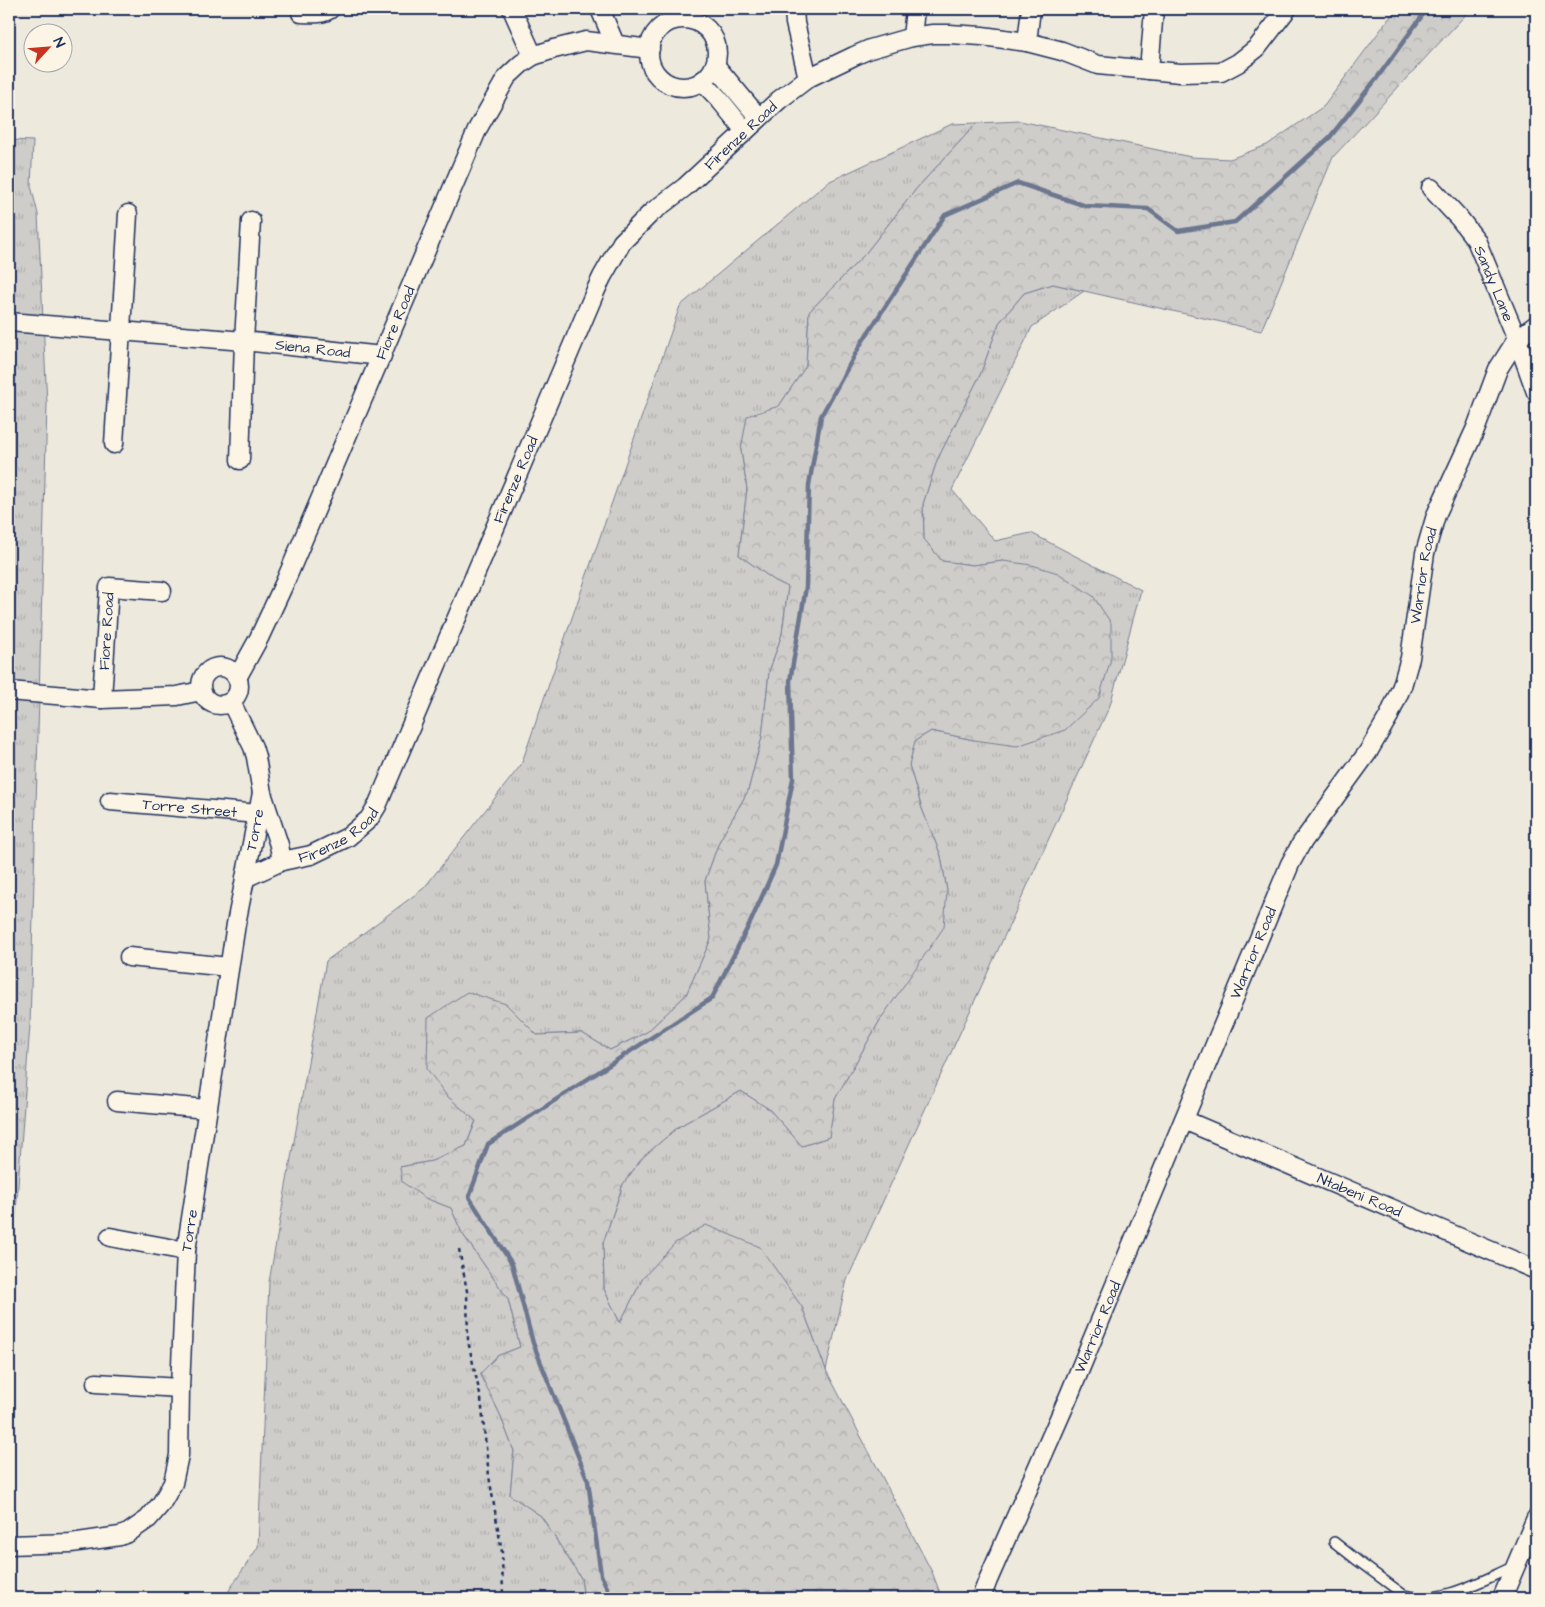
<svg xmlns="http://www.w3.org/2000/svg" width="1545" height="1607" viewBox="0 0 1545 1607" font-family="'Architects Daughter',sans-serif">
  <defs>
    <pattern id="grass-tufts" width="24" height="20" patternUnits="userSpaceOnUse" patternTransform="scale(1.25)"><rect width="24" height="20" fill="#cfcdca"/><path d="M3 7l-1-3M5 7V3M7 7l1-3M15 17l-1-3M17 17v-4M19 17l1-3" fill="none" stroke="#b1b0b0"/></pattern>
    <pattern id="forest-crowns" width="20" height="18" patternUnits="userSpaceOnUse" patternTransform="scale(1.25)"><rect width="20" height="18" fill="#cfcdca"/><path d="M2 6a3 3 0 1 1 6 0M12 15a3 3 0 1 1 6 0" fill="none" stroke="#b1b0b0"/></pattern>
  </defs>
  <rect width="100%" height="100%" fill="#eee9dd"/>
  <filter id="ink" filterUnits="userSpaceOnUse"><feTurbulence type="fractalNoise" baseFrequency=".02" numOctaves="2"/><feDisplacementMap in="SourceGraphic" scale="10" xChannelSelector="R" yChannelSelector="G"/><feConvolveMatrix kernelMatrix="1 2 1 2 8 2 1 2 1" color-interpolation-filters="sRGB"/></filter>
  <g filter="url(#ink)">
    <g fill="url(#grass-tufts)" stroke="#757e94">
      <path d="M977,123L917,188L865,254L809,312L806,366L779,406L741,450L747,489L739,555L774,580L788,587L782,634L769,672L762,737L748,791L719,842L705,881L711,939L686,995L647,1032L610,1050L582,1033L537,1035L506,1004L446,1095L476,1120L466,1146L432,1161L400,1167L425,1198L451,1208L462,1233L508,1299L520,1347L497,1356L480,1375L499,1412L514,1451L510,1495L541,1516L581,1578L584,1598H224L258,1547L269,1282L326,961L424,888L521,765L680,306L828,182L952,124Z"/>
      <path d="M9,140L33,141L31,186L38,214L47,404L30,1025L9,1306Z"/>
      <path d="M1053,284L1084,291L1032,327L952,490L995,541L1031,533L1141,590L1110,705L847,1280L826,1370L802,1307L643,1278L620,1323L604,1289L603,1243L623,1184L643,1157L678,1127L741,1091L769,1109L802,1146L829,1137L835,1099L880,1020L947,891L941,856L922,809L909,765L915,741L931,731L974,740L1003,561L973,565L942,561L924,540L923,504L937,460L980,375L999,323L1024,293Z"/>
    </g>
    <path fill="url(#forest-crowns)" stroke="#757e94" d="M1396,9H1471L1333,157L1261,331L1053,284L1024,293L999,323L980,375L937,460L923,504L924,539L942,561L973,565L1003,561L1032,565L1058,573L1093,596L1111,623V659L1099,698L1065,730L1017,746L974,740L931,731L915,741L909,765L922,809L941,856L947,891L944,927L880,1020L835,1099L829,1137L802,1146L769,1109L741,1091L678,1127L643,1157L623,1184L603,1243L604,1289L620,1323L643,1278L675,1243L706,1225L760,1247L802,1307L826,1370L932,1572L942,1598H584L581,1578L541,1516L510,1495L514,1451L499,1412L480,1374L497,1356L520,1347L508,1299L462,1233L451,1208L425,1198L402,1182L400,1167L432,1161L466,1146L476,1121L446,1095L427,1069L428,1018L467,992L506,1004L537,1035L582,1033L610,1050L647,1032L686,995L711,939L705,881L719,842L748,791L762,737L769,672L782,634L788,587L774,580L739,555L747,489L741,450L747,416L779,406L806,366L809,312L865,254L917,188L977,123L1020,121L1191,157L1230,159L1267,145L1324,106Z"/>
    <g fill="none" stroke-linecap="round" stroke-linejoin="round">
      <path stroke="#6c778f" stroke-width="4.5" d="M612,1598L601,1575L588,1481L533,1343L512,1264L469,1197L488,1144L712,998L751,921L776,865L793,779L790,681L806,587L809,485L821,416L862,342L945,215L1018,183L1086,206L1148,209L1178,231L1235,222L1280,182L1330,137L1377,78L1427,9"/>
      <defs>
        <path id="lane" d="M1334,1542L1358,1561L1404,1595C1441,1605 1480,1581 1513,1567"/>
        <g id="street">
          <path d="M512,9L533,56"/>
          <path d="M600,9L615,44"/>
          <path d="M794,9L795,23L808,78"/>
          <path d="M301,13C310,13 322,15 330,9"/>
          <circle cx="683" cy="53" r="34"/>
          <path d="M912,37L915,9"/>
          <path d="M1027,42L1031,9"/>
          <path d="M715,65L759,118"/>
          <path d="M1149,70L1154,9"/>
          <path d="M702,81L719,99L745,131"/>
          <path id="s1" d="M1431,188L1459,218L1476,240L1517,339L1536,392"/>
          <path id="s2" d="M9,322L244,341L382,356"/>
          <path d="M114,444L128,214"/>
          <path d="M240,460L244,341L251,221"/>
          <circle cx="220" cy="686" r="19"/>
          <path id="s3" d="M237,678L259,638L285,582L478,128L507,77L521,64L533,56L554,49L586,41L650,49"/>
          <path d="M9,691L102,699L177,696L201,691"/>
          <path id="s4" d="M102,699L109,587L162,591"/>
          <path d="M231,702L253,747L256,757L262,793L279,845L282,861"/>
          <path id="s5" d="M110,801L269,815"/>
          <path id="s6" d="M245,878L282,861L311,855L348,837L369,819L377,806L595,292L602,277L622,242L651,213L685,187L779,100L808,78L854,56L870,49L912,37L933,34H949L982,36L1027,42L1062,51L1098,65L1180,73L1221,72L1238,63L1257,48L1287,9"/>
          <path d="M129,957L229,967"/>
          <path d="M117,1101L207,1109"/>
          <path id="s7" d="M1184,1120L1536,1270"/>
          <path d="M110,1237L186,1251"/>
          <path d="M96,1383L180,1388"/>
          <path id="s8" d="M9,1545L71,1543L120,1536L128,1533L148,1519L161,1504L173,1483L179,1455L180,1388L186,1251L236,924L262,793"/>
          <path id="s9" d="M981,1598L988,1580L1068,1398L1290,864L1301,844L1368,752L1389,716L1402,686L1410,658L1425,553L1436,515L1476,428L1498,369L1517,339L1536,325"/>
          <path d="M1502,1598L1536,1518"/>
        </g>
      </defs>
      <use href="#lane" stroke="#1b2f5e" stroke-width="12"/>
      <use href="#street" stroke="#1b2f5e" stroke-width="21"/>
      <path stroke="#1b2f5e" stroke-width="2.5" stroke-dasharray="4 4" stroke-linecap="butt" d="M459,1249L467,1291L468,1341L481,1399L489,1476L502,1552L503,1598"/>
      <use href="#lane" stroke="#fcf5e5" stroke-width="9"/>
      <use href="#street" stroke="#fcf5e5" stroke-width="18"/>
    </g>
  </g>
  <g text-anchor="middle" stroke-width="4" stroke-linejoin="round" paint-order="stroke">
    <g font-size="15" fill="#1b2f5e" stroke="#fcf5e5">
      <text dy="5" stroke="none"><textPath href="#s6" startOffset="929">Firenze Road</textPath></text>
      <text dy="5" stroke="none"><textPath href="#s1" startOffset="116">Sandy Lane</textPath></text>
      <text dy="5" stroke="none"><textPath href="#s3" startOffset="389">Fiore Road</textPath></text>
      <text dy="5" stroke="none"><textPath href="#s2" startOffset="305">Siena Road</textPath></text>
      <text dy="5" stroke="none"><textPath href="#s6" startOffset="509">Firenze Road</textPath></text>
      <text dy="5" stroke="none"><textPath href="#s9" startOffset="1120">Warrior Road</textPath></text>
      <text dy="5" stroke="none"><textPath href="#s4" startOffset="68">Fiore Road</textPath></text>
      <text dy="5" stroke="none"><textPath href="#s5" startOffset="80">Torre Street</textPath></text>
      <text dy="5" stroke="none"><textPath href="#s8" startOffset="848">Torre</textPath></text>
      <text dy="5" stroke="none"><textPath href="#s6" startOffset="104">Firenze Road</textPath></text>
      <text dy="5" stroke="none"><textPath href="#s9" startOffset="700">Warrior Road</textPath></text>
      <text dy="5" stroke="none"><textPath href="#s7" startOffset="191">Ntabeni Road</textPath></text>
      <text dy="5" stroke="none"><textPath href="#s8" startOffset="442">Torre</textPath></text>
      <text dy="5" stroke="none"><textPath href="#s9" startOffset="295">Warrior Road</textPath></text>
    </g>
  </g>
  <rect width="1545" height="1607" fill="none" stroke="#fcf5e5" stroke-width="30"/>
  <rect x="15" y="15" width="1515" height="1577" fill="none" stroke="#1b2f5e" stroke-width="2" filter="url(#ink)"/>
  <g transform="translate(48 48) rotate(64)"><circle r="24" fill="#fcf5e5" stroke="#a2a6af"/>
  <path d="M0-4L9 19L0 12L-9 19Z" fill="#c8321e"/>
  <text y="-8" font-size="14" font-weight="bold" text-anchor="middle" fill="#1b2f5e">N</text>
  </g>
</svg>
